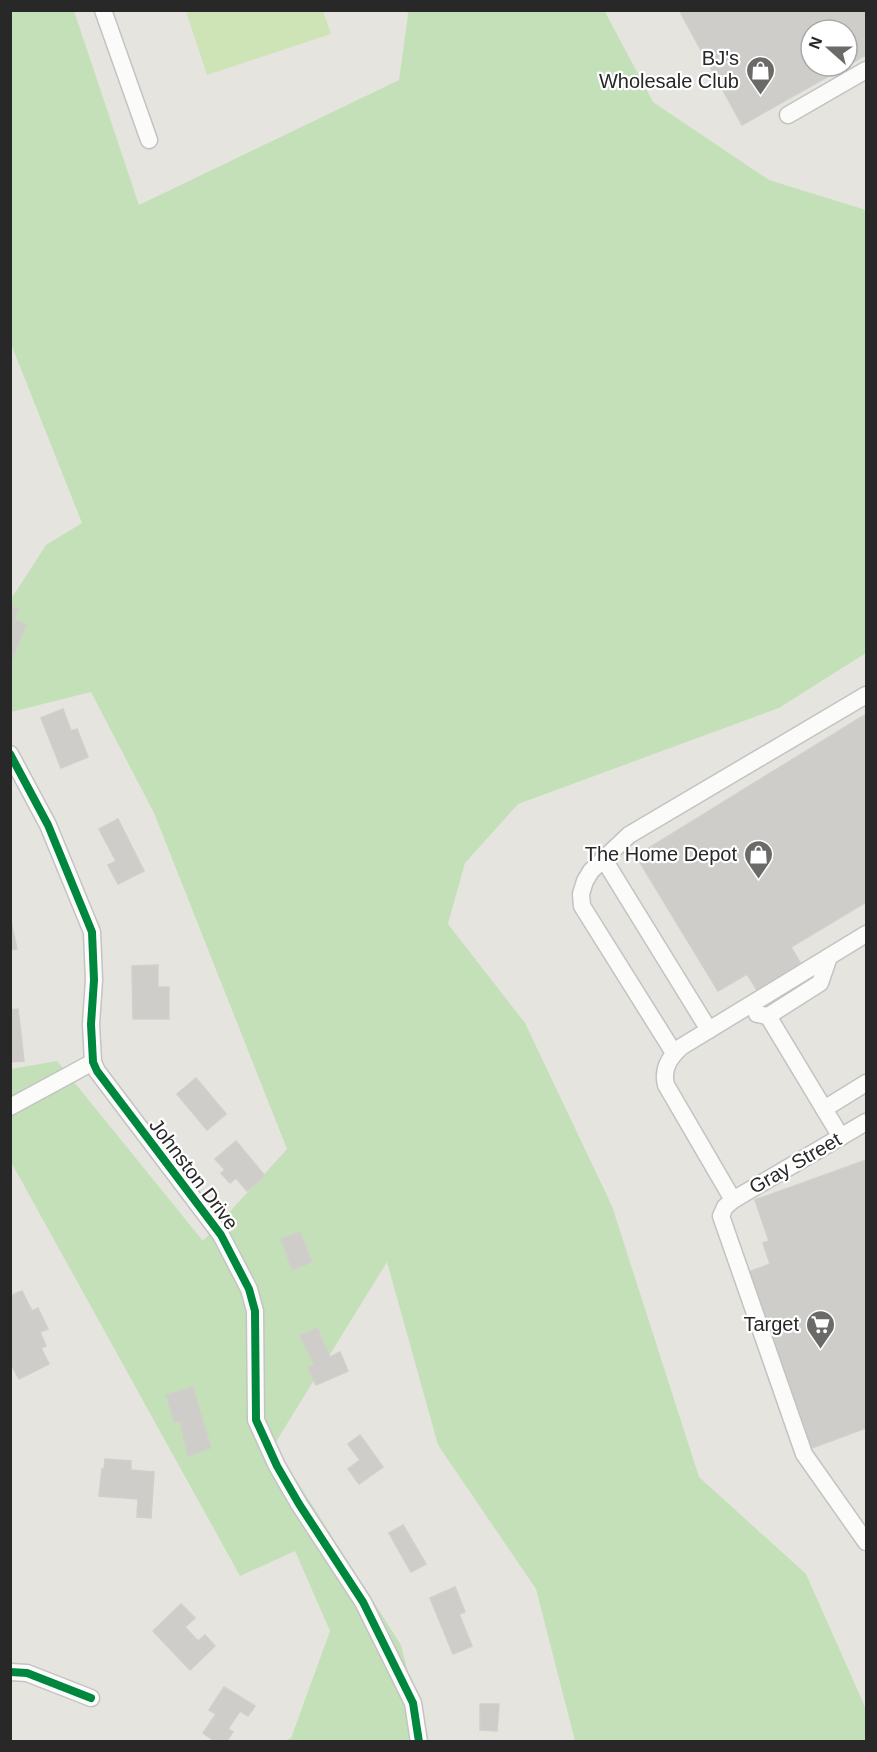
<svg xmlns="http://www.w3.org/2000/svg" width="877" height="1752" viewBox="0 0 877 1752" font-family="Helvetica,sans-serif">
  <rect width="100%" height="100%" fill="#e6e4de"/>
  <path fill="#c4e0b9" d="M604,10L653,102L769,180L866,210V653L779,708L518,804L465,863L448,924L525,1023L612,1206L699,1477L806,1574L866,1709V1741H575L536,1589L438,1445L387,1262L274,1445L401,1645L425,1741H284L291,1738L330,1631L295,1551L240,1576L11,1162V1069L57,1061L203,1241L287,1149L154,813L91,692L11,712V599L46,545L82,523L11,344V11H74L139,205L399,80L408,15L407,11Z"/>
  <path fill="#cee3b6" d="M186,11H323L331,34L207,75Z"/>
  <g fill="#cfcdc9" stroke="#d1cfca" stroke-width="1.5" fill-rule="evenodd">
    <path d="M679,10H866V55L742,125ZM811,30H847V66H811Z"/>
    <path d="M10,606L18,609L14,620L26,624L13,658L10,657Z"/>
    <path d="M63,709L71,731L77,729L88,757L61,768L41,718Z"/>
    <path d="M866,714V902L791,947L809,978L765,1003L747,974L718,991L636,856Z"/>
    <path d="M118,819L144,871L118,884L108,865L116,861L99,829Z"/>
    <path d="M10,917L17,949L10,950Z"/>
    <path d="M158,965V987H169V1019H133L132,966Z"/>
    <path d="M18,1009L24,1061L11,1062L10,1070V1010Z"/>
    <path d="M196,1078L226,1114L207,1130L177,1094Z"/>
    <path d="M236,1141L265,1176L247,1191L236,1178L230,1183L221,1173L225,1170L215,1159Z"/>
    <path d="M866,1160V1428L809,1449L746,1273L770,1264L763,1243L769,1241L755,1200Z"/>
    <path d="M300,1232L312,1262L292,1270L281,1239Z"/>
    <path d="M22,1291L32,1311L38,1308L48,1329L40,1332L46,1346L41,1348L49,1364L19,1379L10,1362V1296Z"/>
    <path d="M317,1328L330,1357L340,1352L348,1371L316,1385L308,1368L314,1365L300,1335Z"/>
    <path d="M193,1387L211,1448L188,1456L180,1421L174,1422L166,1395Z"/>
    <path d="M360,1435L383,1467L359,1484L348,1469L360,1460L348,1444Z"/>
    <path d="M105,1459L131,1461V1470L154,1472L151,1518L137,1517L138,1499L99,1496L102,1469H104Z"/>
    <path d="M403,1525L426,1564L411,1572L389,1533Z"/>
    <path d="M455,1587L465,1612L459,1614L472,1646L453,1654L430,1598Z"/>
    <path d="M181,1604L195,1618L185,1627L198,1641L205,1635L215,1646L190,1670L153,1631Z"/>
    <path d="M224,1687L255,1706L248,1716L240,1711L228,1729L233,1732L226,1742H216L203,1733L216,1714L209,1710Z"/>
    <path d="M480,1704H499L497,1731L480,1730Z"/>
  </g>
  <g fill="none" stroke-linecap="round" stroke-linejoin="round">
    <defs>
      <g id="minor">
        <path d="M103,10L149,140"/>
        <path d="M788,115L866,70"/>
        <path d="M10,754L48,825L92,932L94,980L91,1024L93,1062L97,1071L221,1235L249,1289L255,1311L256,1420L277,1466L299,1504L363,1602L413,1703L419,1742"/>
        <path d="M603,858L709,1030"/>
        <path d="M757,1014L768,1016L820,983L829,957"/>
        <path d="M768,1016L841,1137"/>
        <path d="M674,1053L582,906L581,894L585,881L591,871L629,835L866,695"/>
        <path d="M10,1107L93,1062"/>
        <path d="M824,1109L866,1083"/>
        <path d="M866,1122L733,1200L725,1207L721,1216L804,1454L866,1542"/>
        <path d="M733,1200L666,1085C662,1069 669,1058 681,1047L866,934"/>
        <path d="M10,1672L27,1673L91,1698"/>
      </g>
    </defs>
    <use href="#minor" stroke="#c4c3c3" stroke-width="19"/>
    <use href="#minor" stroke="#fbfbfa" stroke-width="16"/>
    <defs>
      <g id="cycleway">
        <path d="M10,754L48,825L92,932L94,980L91,1024L93,1062L97,1071L221,1235L249,1289L255,1311L256,1420L277,1466L299,1504L363,1602L413,1703L419,1742"/>
        <path d="M10,1672L27,1673L91,1698"/>
      </g>
    </defs>
    <use href="#cycleway" stroke="#fff" stroke-width="11"/>
    <use href="#cycleway" stroke="#00873e" stroke-width="8"/>
  </g>
  <defs>
    <symbol id="shop-pin" viewBox="-11 -11 22 30"><path d="M0 17L-7.5 6A9.5 9.5 0 1 1 7.5 6Z" fill="#6a6a68" stroke="#fff"/><path d="M-5-2.5h2.3a2.7 3.5 0 0 1 5.4 0H5L5.5 6h-11ZM-1.5-2.5h3a1.5 2.3 0 0 0-3 0Z" fill="#fff"/></symbol>
    <symbol id="supermarket-pin" viewBox="-11 -11 22 30"><path d="M0 17L-7.5 6A9.5 9.5 0 1 1 7.5 6Z" fill="#6a6a68" stroke="#fff"/><path d="M-6-5.5h2.5l.6 2H6L4.5 2H-2.5L-4.4-4H-6ZM-1.5 3.2a1.3 1.3 0 1 0 .1 0ZM3 3.2a1.3 1.3 0 1 0 .1 0Z" fill="#fff"/></symbol>
  </defs>
  <g fill-rule="evenodd">
    <use href="#shop-pin" x="744" y="54" width="33" height="45"/>
    <use href="#shop-pin" x="742" y="838" width="33" height="45"/>
    <use href="#supermarket-pin" x="804" y="1308" width="33" height="45"/>
  </g>
  <g text-anchor="middle" stroke-width="4.5" stroke-linejoin="round" paint-order="stroke">
    <g font-size="20" fill="#282828" stroke="#fff" text-anchor="end">
      <text x="739" y="65">BJ's<tspan x="739" dy="23">Wholesale Club</tspan></text>
      <text x="737" y="861">The Home Depot</text>
      <text x="799" y="1331">Target</text>
    </g>
    <g font-size="20" fill="#282828" stroke="#fff">
      <text transform="translate(795 1163) rotate(-30)" y="7">Gray Street</text>
      <text transform="translate(194 1174) rotate(53)" y="7">Johnston Drive</text>
    </g>
  </g>
  <rect width="877" height="1752" fill="none" stroke="#282828" stroke-width="24"/>
  <g transform="translate(829 48) rotate(291)"><circle r="28" fill="#ffffff" stroke="#a9a9a9" stroke-width="1.5"/>
  <path d="M0-4.5L10 22L0 15L-10 22Z" fill="#6a6a68"/>
  <text y="-9" font-size="16" font-weight="bold" text-anchor="middle" fill="#282828">N</text>
  </g>
</svg>
